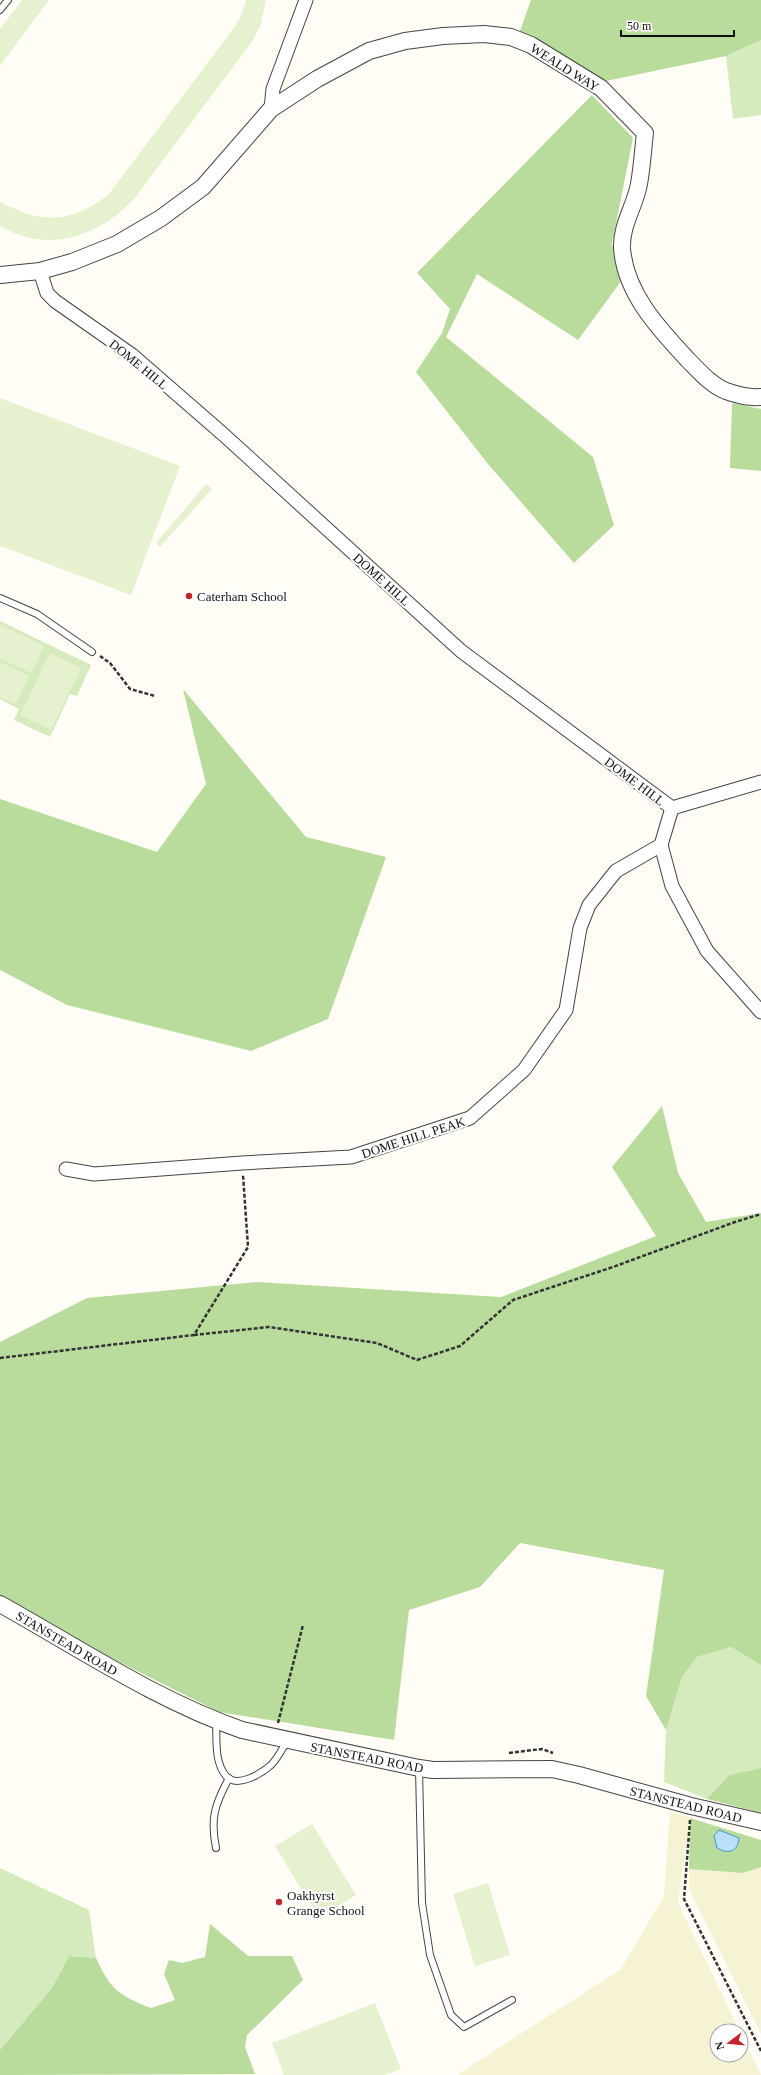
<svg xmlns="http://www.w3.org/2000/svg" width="761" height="2075" viewBox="0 0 761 2075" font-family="'Times New Roman',serif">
  <rect width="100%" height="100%" fill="#fffdf5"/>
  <g fill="#f6f3d4" fill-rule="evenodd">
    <path d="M670,1812L690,1818L678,1903L761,2075H457L621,1969L664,1896ZM717,2031H741V2055H717Z"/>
    <path d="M761,1867V2034L689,1889V1869L743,1873Z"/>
  </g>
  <g fill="#d5ebbd">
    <path d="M761,40V115L733,119L726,56Z"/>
    <path d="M0,621L91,665L77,696L70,694L50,737L14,720L19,709L0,699Z"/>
    <path d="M731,1647L761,1665V1768L729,1775L707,1799L664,1782L666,1730L682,1677L697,1657Z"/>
    <path d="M0,1868L89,1910L96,1958L69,1956L52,1988L0,2050Z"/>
  </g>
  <g fill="#b9dc9c">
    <path d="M531,0H761V40L726,56L606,81L575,65L520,31Z"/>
    <path d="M592,95L633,138L612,244L622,280L578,340L477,274L446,337L593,457L614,525L574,563L488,464L416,372L442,333L450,309L417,273Z"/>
    <path d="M732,403L761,409V471L730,468Z"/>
    <path d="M183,689L306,837L386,857L328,1019L251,1051L67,1005L0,970V799L157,852L206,784Z"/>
    <path d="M662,1106L678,1173L706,1222L761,1213V1665L731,1647L697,1657L682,1677L666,1730L646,1696L664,1570L520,1543L480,1587L409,1610L394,1740L219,1712L67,1636L0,1598V1342L87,1298L257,1282L501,1297L656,1236L612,1167Z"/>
    <path d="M761,1768V1813L707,1799L729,1775Z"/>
    <path d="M690,1818L761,1840V1867L743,1873L689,1869Z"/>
    <path d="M210,1924L248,1956H292L303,1980L247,2035L245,2047L255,2074L0,2075V2050L52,1988L69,1956L96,1958C111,1990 118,1995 151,2008L175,2000L164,1974L169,1960L182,1963L205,1957Z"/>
  </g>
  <g fill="#e6f2cf">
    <path d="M22,0H49L0,66V29Z"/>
    <path d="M246,0H266L261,24L252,42L134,199C98,237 48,254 0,226V201C40,225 71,223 108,195L233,29L241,16Z"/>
    <path d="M0,398L180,466L131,595L0,546Z"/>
    <path d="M206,484L212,489L160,547L156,543Z"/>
    <path d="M0,624L44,646L31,673L0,658Z"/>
    <path d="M50,653L81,668L51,730L20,715Z"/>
    <path d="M0,662L29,676L16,704L0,697Z"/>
    <path d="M312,1824L356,1895L319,1918L275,1846Z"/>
    <path d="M488,1883L510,1955L475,1966L453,1894Z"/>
    <path d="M375,2003L401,2069L385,2075H284L272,2043Z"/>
  </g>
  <path fill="#b9e0f7" stroke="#3f96cf" d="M719,1830L739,1838C738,1851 729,1855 717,1848L714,1836Z"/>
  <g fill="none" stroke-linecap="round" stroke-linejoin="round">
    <defs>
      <g id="service">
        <path d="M0,10L8,0"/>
        <path d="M0,598L37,614L92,652"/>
        <path d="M216,1722C217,1739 214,1762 226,1776C237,1789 262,1773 271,1765C278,1758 282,1749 287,1741"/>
        <path d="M419,1769L422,1903L430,1955L451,2015L464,2027L512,2000"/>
        <path d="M216,1848C210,1818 215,1804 229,1778"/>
      </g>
      <g id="minor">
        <path d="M271,109L273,89L306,0"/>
        <path d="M40,271L47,293L55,301L132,355L224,435L461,651L672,808L761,782"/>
        <path d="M661,845L672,886L707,951L761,1012"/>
        <path d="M66,1169L94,1174L242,1163L351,1157L470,1118L524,1070L566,1010L580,928L589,905L616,871L661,845L672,808"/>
      </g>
      <g id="tertiary">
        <path d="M0,275L40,271L72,262L117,244L161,218L203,187L271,109L317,79L369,51L405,41L443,36L484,34L511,37L531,45L601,88L645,133C643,150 642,167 639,184C635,206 621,225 622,248C625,293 659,329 688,360C699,371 711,385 726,391C737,395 749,398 761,397"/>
        <path d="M0,1604C79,1648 156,1700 242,1730L419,1768L433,1770L552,1769L579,1775L691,1806L761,1822"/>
      </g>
    </defs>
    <use href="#service" stroke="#444" stroke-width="8"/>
    <use href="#minor" stroke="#444" stroke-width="15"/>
    <use href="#tertiary" stroke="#444" stroke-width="18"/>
    <g stroke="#333" stroke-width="2.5" stroke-dasharray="4 2" stroke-linecap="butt">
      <path d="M100,656L110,663L130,689L155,696"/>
      <path d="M194,1335L269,1327L377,1343L417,1360L460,1346L513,1300L613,1267L735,1222L761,1214"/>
      <path d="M0,1358L194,1335L248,1247L243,1175"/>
      <path d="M278,1723L303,1625"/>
      <path d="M509,1753L542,1749L553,1753"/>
      <path d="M690,1820L684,1899L761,2051"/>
    </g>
    <use href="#service" stroke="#fff" stroke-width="6"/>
    <use href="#minor" stroke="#fff" stroke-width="13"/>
    <use href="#tertiary" stroke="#fff" stroke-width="16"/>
  </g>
  <g fill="#c4262e" stroke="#fff" stroke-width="1.5">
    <circle cx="189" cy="596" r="4"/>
    <circle cx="279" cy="1902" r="4"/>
  </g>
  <g text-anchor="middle" stroke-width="4" stroke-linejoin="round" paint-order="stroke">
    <g font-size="13" fill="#111" stroke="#fff">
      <text transform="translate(565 67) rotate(32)" y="5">WEALD WAY</text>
      <text transform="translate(139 364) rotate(39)" y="5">DOME HILL</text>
      <text transform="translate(382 579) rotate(42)" y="5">DOME HILL</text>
      <text transform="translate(635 781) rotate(37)" y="5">DOME HILL</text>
      <text transform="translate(413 1137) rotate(-18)" y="5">DOME HILL PEAK</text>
      <text transform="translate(67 1643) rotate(30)" y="5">STANSTEAD ROAD</text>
      <text transform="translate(367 1757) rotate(11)" y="5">STANSTEAD ROAD</text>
      <text transform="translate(686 1804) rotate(14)" y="5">STANSTEAD ROAD</text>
    </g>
    <g font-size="13" fill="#111" stroke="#fff" text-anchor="start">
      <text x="197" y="601">Caterham School</text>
      <text x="287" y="1900">Oakhyrst<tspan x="287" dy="15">Grange School</tspan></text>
    </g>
  </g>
  <g transform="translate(729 2043) rotate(254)"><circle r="19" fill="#ffffff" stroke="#a0a0a0"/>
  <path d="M0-3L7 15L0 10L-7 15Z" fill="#c4262e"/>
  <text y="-6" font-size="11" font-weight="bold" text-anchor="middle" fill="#111111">N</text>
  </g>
  <path d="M621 30v6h113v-6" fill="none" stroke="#111111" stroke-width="2"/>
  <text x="627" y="30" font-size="12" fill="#111111" stroke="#ffffff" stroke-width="3" paint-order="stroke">50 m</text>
</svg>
